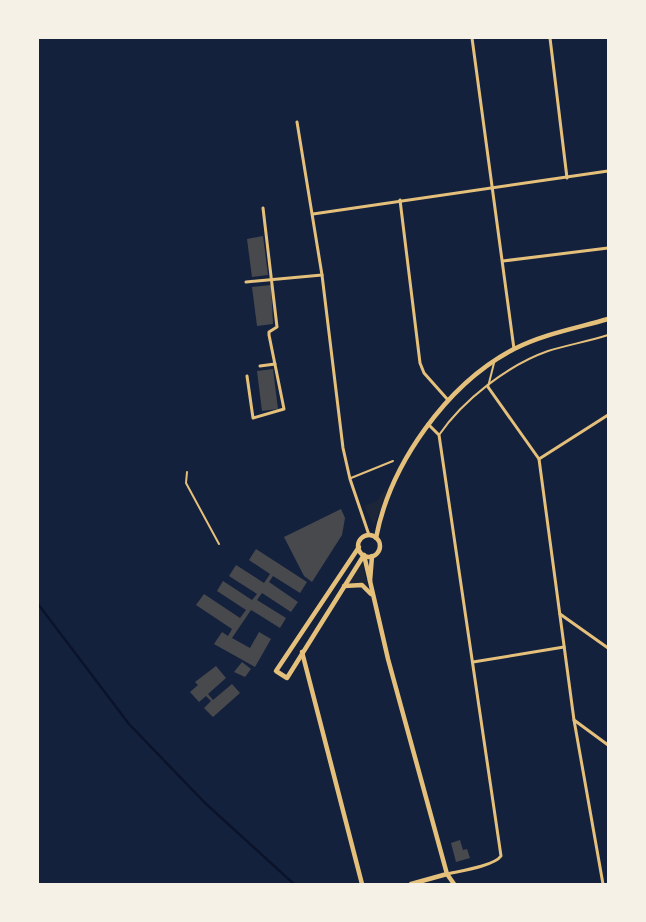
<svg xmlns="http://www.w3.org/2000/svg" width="646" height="922" viewBox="0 0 646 922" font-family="'Roboto Condensed',sans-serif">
  <rect width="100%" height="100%" fill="#14213d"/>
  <g fill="#1d2539">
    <path d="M385,490L388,491L374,525L364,506L377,501Z"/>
    <path d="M362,563L368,588L363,584L348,583Z"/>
  </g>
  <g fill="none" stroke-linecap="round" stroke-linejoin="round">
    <path stroke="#0b132b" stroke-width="2.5" d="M38,604L129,724L205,803L294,884"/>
  </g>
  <g fill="#48494c">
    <path d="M263,236L268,275L252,277L247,239Z"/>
    <path d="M271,285L273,324L257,326L252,287Z"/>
    <path d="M273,369L278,409L262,411L257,371Z"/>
    <path d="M341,509L345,518L342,535L312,582L304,576L284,537Z"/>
    <path d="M256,549L307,582L300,593L273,576L269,582L298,602L291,612L262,593L257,600L286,618L280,628L251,610L232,638L250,648L259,632L271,639L255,667L214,644L222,632L228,636L232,629L196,605L204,594L240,618L246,610L217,591L223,581L252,600L257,594L229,576L236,565L264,583L270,574L249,560Z"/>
    <path d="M242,662L251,669L245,677L234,672Z"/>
    <path d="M216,666L226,678L208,694L213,700L232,684L240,693L213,717L204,708L211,701L206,696L199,702L190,692L198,685L195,682Z"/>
    <path d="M460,840L463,850L467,849L470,858L456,862L451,843Z"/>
  </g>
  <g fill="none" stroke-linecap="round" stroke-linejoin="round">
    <g stroke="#e5c07b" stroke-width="2">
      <path d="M488,387L494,363"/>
      <path d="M439,435C463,400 508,365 548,351C568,345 589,341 608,335"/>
      <path d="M187,472L186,483L219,544"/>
      <path d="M351,478L393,461"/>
    </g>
    <g stroke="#e5c07b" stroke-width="3">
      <path d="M472,38L514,349"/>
      <path d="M550,38L567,178"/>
      <path d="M297,122L322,275L343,448L350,479L369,535"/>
      <path d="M400,200L420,363L424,373L448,400"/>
      <path d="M313,214L608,171"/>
      <path d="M503,261L608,248"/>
      <path d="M246,282L322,275"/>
      <path d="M260,366L275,364"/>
      <path d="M247,376L253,418L284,409L269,335V332L277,327L263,208"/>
      <path d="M488,387L539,459L574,720L603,884"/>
      <path d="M428,424L439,435L501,856C494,866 460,871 447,874"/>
      <path d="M539,459L608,415"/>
      <path d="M560,614L608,648"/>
      <path d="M473,662L564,647"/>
      <path d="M574,720L608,745"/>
    </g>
    <g stroke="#e5c07b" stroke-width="4.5">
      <path d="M359,547L276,671L287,678L364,555"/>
      <path d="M344,586L362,585L371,594"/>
      <path d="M302,652L362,884"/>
      <path d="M447,874L454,884"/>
    </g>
    <g stroke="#e5c07b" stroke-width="4.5">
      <circle cx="369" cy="546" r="11"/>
      <path d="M376,538C390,464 447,384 514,349C543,334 577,328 608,319"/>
      <path d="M364,555L388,659L447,874L411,884"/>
      <path d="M370,581L372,556"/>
    </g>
  </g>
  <rect width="646" height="922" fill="none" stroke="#f6f1e7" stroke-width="78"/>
</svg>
